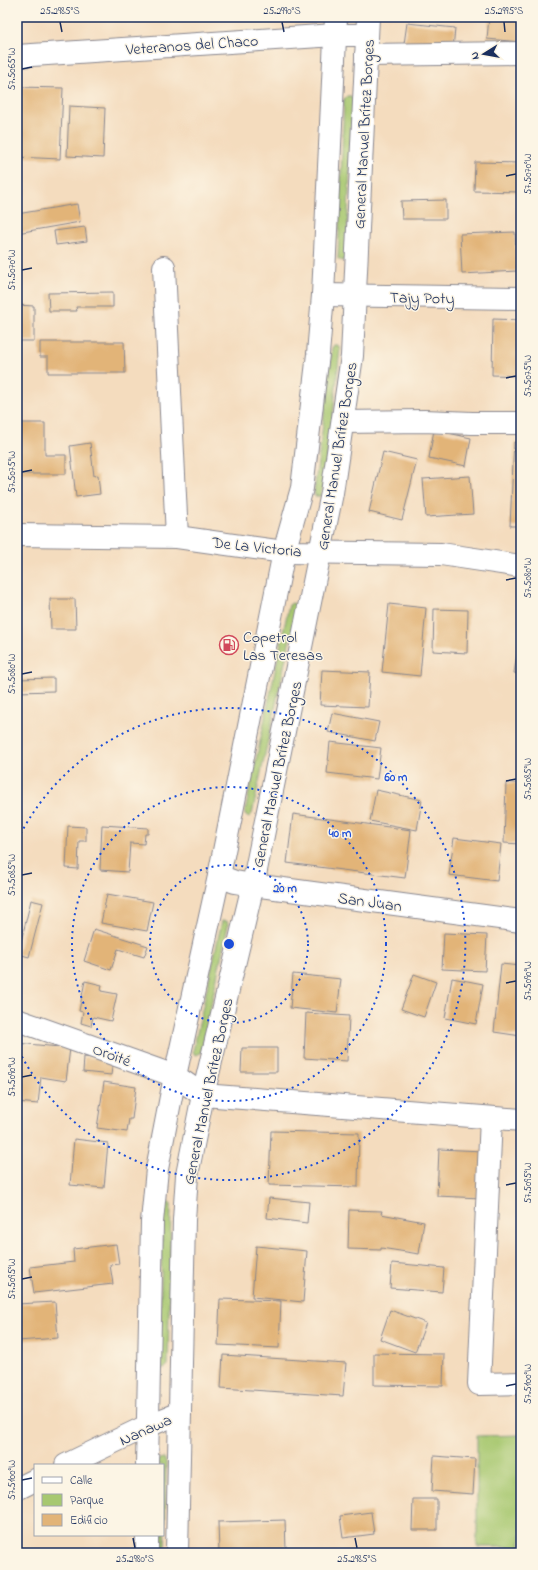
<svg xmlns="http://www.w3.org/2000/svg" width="538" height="1570" viewBox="0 0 538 1570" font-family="'Indie Flower',sans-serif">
  <rect width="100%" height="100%" fill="#fcf5e5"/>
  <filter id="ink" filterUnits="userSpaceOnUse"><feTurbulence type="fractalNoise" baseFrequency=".025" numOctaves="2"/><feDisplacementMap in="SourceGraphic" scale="8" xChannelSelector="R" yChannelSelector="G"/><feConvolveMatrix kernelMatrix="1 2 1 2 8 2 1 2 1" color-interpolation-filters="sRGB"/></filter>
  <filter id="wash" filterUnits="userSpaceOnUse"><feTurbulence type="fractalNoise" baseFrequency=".012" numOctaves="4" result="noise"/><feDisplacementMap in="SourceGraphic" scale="16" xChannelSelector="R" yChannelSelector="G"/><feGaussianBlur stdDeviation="0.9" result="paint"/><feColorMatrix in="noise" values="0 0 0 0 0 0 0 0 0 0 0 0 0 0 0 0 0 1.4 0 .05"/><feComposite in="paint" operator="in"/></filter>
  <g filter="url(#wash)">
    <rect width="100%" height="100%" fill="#f4dcbe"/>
    <g fill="#a7c870" stroke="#617c67">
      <path d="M347,96H351L353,100L346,257L343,261L338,259V257L344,99Z"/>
      <path d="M334,345H338L340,349L332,425L321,496H315L314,492L323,424L332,348Z"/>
      <path d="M292,603L295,604L297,607L252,814L249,817L245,814V812L289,605Z"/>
      <path d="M222,921H227L228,925L201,1053L195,1055L193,1051Z"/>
      <path d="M166,1201L169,1202L171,1205L168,1365L165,1368H162L159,1364L163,1205Z"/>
      <path d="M521,1435V1547H477V1436Z"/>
      <path d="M164,1458L166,1462L165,1546L163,1550H159L157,1535H163V1465H158L159,1459Z"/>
    </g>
    <g id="blocks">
      <g fill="#e2b478">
        <path d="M489,17H521V42L487,39Z"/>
        <path d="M407,23L455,28L453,49L404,44Z"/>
        <path d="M17,87L63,88L60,159L17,157Z"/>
        <path d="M69,106L105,108L103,158L67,156Z"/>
        <path d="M475,162L521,163V192L474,191Z"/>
        <path d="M446,200V219H402L401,201Z"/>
        <path d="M77,204L80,222L17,233V214Z"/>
        <path d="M85,227L87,241L56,245L54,231Z"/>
        <path d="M515,232L517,271L462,274L460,234Z"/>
        <path d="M113,292V307H76L77,311H49L48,293Z"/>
        <path d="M17,305L34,306V341H17Z"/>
        <path d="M493,319L521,320V376L492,375Z"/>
        <path d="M40,342H124L125,373H48V357H40Z"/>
        <path d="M20,423H45V455H66V474H17V433H20Z"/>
        <path d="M434,430L471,438L466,466L429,458Z"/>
        <path d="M514,442L521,443V526H510Z"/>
        <path d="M90,443L94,476L98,475L100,494L76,497L70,446Z"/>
        <path d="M383,452L417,460L402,520L369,512Z"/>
        <path d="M470,476L473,514L426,517L423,479Z"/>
        <path d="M50,599H75L76,629H51Z"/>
        <path d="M389,604L426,608L420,676L382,672Z"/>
        <path d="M434,609L468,610L467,653L433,651Z"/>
        <path d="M520,635H521V674L514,673Z"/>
        <path d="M322,670L370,672L368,707L320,705Z"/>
        <path d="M54,678V691L17,692V679Z"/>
        <path d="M332,713L379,722L375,741L328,732Z"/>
        <path d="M330,742L381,748L377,779L327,773Z"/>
        <path d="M506,783H521V844L504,843Z"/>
        <path d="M376,790L422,800L417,830L370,821Z"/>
        <path d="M293,814L411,830L405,878L287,863Z"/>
        <path d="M102,825L148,828V834H145L144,844L130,843L128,872L100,870Z"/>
        <path d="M68,826L86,827V841H79L78,869L66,868Z"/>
        <path d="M454,838L501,844L497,881L449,875Z"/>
        <path d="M107,894L153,902L147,931L101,923Z"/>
        <path d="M31,900L43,903L29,957L18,954Z"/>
        <path d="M94,929L148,946L144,957L118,949L111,970L84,961Z"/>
        <path d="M444,933L487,935L485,971L442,969Z"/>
        <path d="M501,964L521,966V1036L494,1032Z"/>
        <path d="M293,974L341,979L337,1013L290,1008Z"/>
        <path d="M414,974L436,982L424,1017L401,1009Z"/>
        <path d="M452,978L483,984L476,1024L445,1018Z"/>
        <path d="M85,981L102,985L101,991L117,994L111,1021L93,1017L91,1026L81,1023L83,1012L79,1011Z"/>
        <path d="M306,1013L349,1016L347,1061L304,1058Z"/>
        <path d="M17,1043L70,1048L66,1081L41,1077L38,1104L17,1102V1088L22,1089L23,1074L17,1073Z"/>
        <path d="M242,1048H277V1072H241Z"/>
        <path d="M84,1057L113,1060L111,1075L83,1072Z"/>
        <path d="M104,1082L136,1087L132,1119H129L127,1132L97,1128Z"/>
        <path d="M271,1131L359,1133L358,1187L269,1185Z"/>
        <path d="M74,1139L108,1143L104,1188L70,1185Z"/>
        <path d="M439,1149L483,1151L481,1198L437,1196Z"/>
        <path d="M269,1198L309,1202L307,1223L267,1218Z"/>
        <path d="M349,1210L382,1211L381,1214L424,1222L419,1254L381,1248V1250L348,1249Z"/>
        <path d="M116,1244L119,1264L110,1265L113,1284L34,1293L30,1267L74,1262L73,1249Z"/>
        <path d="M256,1246L307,1251L303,1302L252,1297Z"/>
        <path d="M392,1263L444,1268L442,1292L390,1288Z"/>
        <path d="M220,1299L281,1301L279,1348L218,1345Z"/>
        <path d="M55,1302L58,1338L18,1341L17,1304Z"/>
        <path d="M390,1310L426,1323L415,1352L380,1339Z"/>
        <path d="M374,1353L444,1354L443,1386L374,1385Z"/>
        <path d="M223,1355L346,1363L343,1396L221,1388Z"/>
        <path d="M434,1456L475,1459L473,1494L432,1491Z"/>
        <path d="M413,1499H437V1530H412Z"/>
        <path d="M371,1512L374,1534L343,1538L340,1516Z"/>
        <path d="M285,1520L286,1550L219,1553L218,1522Z"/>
      </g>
    </g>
  </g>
  <g filter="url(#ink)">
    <use href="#blocks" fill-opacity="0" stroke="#88868e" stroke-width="1"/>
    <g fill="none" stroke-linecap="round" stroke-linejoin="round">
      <defs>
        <g id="minor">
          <path d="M366,55L521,53"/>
          <path d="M17,56L335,35H367"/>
          <path d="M164,267L177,537"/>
          <path d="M323,295L521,298"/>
          <path d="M343,422L424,421L472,423H521"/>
          <path d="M17,535L177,537L284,552L441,554L521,566"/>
          <path d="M219,876L235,882L253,885L521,921"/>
          <path d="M17,1020L175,1076L203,1095L521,1120"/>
          <path d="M491,1118L479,1384L521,1383"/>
          <path d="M66,1465L147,1426L180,1413"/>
          <path d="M17,1489L35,1480"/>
        </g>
        <g id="major">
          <path d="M147,1465L152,1222L157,1169L175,1076L219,876L284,552L302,488L318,354L323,295L336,17"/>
          <path d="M147,1535V1553"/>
          <path d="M177,1553L184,1220L187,1175L203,1095L253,885L332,493L352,356L368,17"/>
        </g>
      </defs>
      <use href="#minor" stroke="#88868e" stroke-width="24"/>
      <use href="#major" stroke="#88868e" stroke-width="24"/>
      <use href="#minor" stroke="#fff" stroke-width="22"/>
      <use href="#major" stroke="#fff" stroke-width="22"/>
    </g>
  </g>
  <path fill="none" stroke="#1b2f5e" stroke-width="1.5" d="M60,22L62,32M282,22L284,32M504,22L505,32M22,69L32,67M506,176L516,174M22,270L32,268M506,378L516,376M22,472L32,470M506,580L516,578M22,674L32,672M506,781L516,779M22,875L32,873M506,983L516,981M22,1077L32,1075M506,1185L516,1183M22,1279L32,1277M506,1386L516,1384M22,1480L32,1478M133,1538L135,1548M355,1538L357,1548"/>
  <g fill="none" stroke="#1d4ed8" stroke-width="2" stroke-dasharray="2 4">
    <circle cx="229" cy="944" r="79"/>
    <circle cx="229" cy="944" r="157"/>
    <path d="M18 839A236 236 0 1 1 18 1049"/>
  </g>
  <defs>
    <symbol id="fuel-ring" viewBox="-11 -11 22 22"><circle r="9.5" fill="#fcf5e5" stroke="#d1495b" stroke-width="1.5"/><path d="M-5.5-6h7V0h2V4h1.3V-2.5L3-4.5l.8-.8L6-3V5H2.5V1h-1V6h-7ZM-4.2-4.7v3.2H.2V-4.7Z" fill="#d1495b"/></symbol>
  </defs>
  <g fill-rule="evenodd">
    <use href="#fuel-ring" x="218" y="634" width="22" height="22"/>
  </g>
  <g text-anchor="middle" stroke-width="3" stroke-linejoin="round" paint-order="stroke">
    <g font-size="16" fill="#1b2f5e" stroke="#fcf5e5">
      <text transform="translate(192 44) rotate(-4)" y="6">Veteranos del Chaco</text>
      <text transform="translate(363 134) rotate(-87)" y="6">General Manuel Brítez Borges</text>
      <text transform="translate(422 297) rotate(1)" y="6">Tajy Poty</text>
      <text transform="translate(336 456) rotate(-81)" y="6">General Manuel Brítez Borges</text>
      <text transform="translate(257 546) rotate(6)" y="6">De La Victoria</text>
      <text transform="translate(276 774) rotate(-78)" y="6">General Manuel Brítez Borges</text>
      <text transform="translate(370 901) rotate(8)" y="6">San Juan</text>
      <text transform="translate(112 1054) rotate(20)" y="6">Oroité</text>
      <text transform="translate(207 1091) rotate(-78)" y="6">General Manuel Brítez Borges</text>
      <text transform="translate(145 1429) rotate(-24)" y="6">Nanawa</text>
    </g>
    <g font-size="16" fill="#1b2f5e" stroke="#fcf5e5" text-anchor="start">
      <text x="243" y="642">Copetrol<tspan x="243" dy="18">Las Teresas</tspan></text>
    </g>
  </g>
  <circle cx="229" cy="944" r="6" fill="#1d4ed8" stroke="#fcf5e5" stroke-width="2"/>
  <g font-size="12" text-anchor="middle" font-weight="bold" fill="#1d4ed8" stroke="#fcf5e5" stroke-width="3" stroke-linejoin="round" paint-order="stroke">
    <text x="396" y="781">60 m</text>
    <text x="340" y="837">40 m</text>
    <text x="285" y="892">20 m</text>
  </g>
  <rect width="538" height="1570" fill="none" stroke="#fcf5e5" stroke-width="44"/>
  <rect x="34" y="1464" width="130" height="72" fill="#fcf5e5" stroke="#a2a6af"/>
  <rect x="42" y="1477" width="20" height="6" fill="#ffffff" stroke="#a2a6af"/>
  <text x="70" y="1484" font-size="12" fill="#1b2f5e">Calle</text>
  <rect x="42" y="1494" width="20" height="12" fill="#a7c870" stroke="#a2a6af"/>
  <text x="70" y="1504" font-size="12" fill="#1b2f5e">Parque</text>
  <rect x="42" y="1514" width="20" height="12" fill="#e2b478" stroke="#a2a6af"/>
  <text x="70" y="1524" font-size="12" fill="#1b2f5e">Edificio</text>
  <g transform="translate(484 54) rotate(259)" stroke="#fcf5e5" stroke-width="3" paint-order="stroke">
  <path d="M0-3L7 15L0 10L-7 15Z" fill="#1b2f5e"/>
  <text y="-6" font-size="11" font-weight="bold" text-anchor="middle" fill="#1b2f5e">N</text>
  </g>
  <rect x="22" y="22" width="494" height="1526" fill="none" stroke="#1b2f5e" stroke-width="1.5"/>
  <g font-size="10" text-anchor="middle" fill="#1b2f5e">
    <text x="60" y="14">25.2985°S</text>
    <text x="282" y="14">25.2990°S</text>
    <text x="504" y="14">25.2995°S</text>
    <text transform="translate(11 69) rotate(-90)" y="4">57.5065°W</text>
    <text transform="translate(527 174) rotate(-90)" y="4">57.5070°W</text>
    <text transform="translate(11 270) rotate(-90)" y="4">57.5070°W</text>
    <text transform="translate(527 376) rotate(-90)" y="4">57.5075°W</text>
    <text transform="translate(11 472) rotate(-90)" y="4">57.5075°W</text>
    <text transform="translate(527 578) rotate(-90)" y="4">57.5080°W</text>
    <text transform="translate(11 674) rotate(-90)" y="4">57.5080°W</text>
    <text transform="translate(527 779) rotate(-90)" y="4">57.5085°W</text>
    <text transform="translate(11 875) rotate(-90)" y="4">57.5085°W</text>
    <text transform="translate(527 981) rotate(-90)" y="4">57.5090°W</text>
    <text transform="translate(11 1077) rotate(-90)" y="4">57.5090°W</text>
    <text transform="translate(527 1183) rotate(-90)" y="4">57.5095°W</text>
    <text transform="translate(11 1279) rotate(-90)" y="4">57.5095°W</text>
    <text transform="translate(527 1384) rotate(-90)" y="4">57.5100°W</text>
    <text transform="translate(11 1480) rotate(-90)" y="4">57.5100°W</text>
    <text x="135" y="1562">25.2980°S</text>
    <text x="357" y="1562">25.2985°S</text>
  </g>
</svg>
